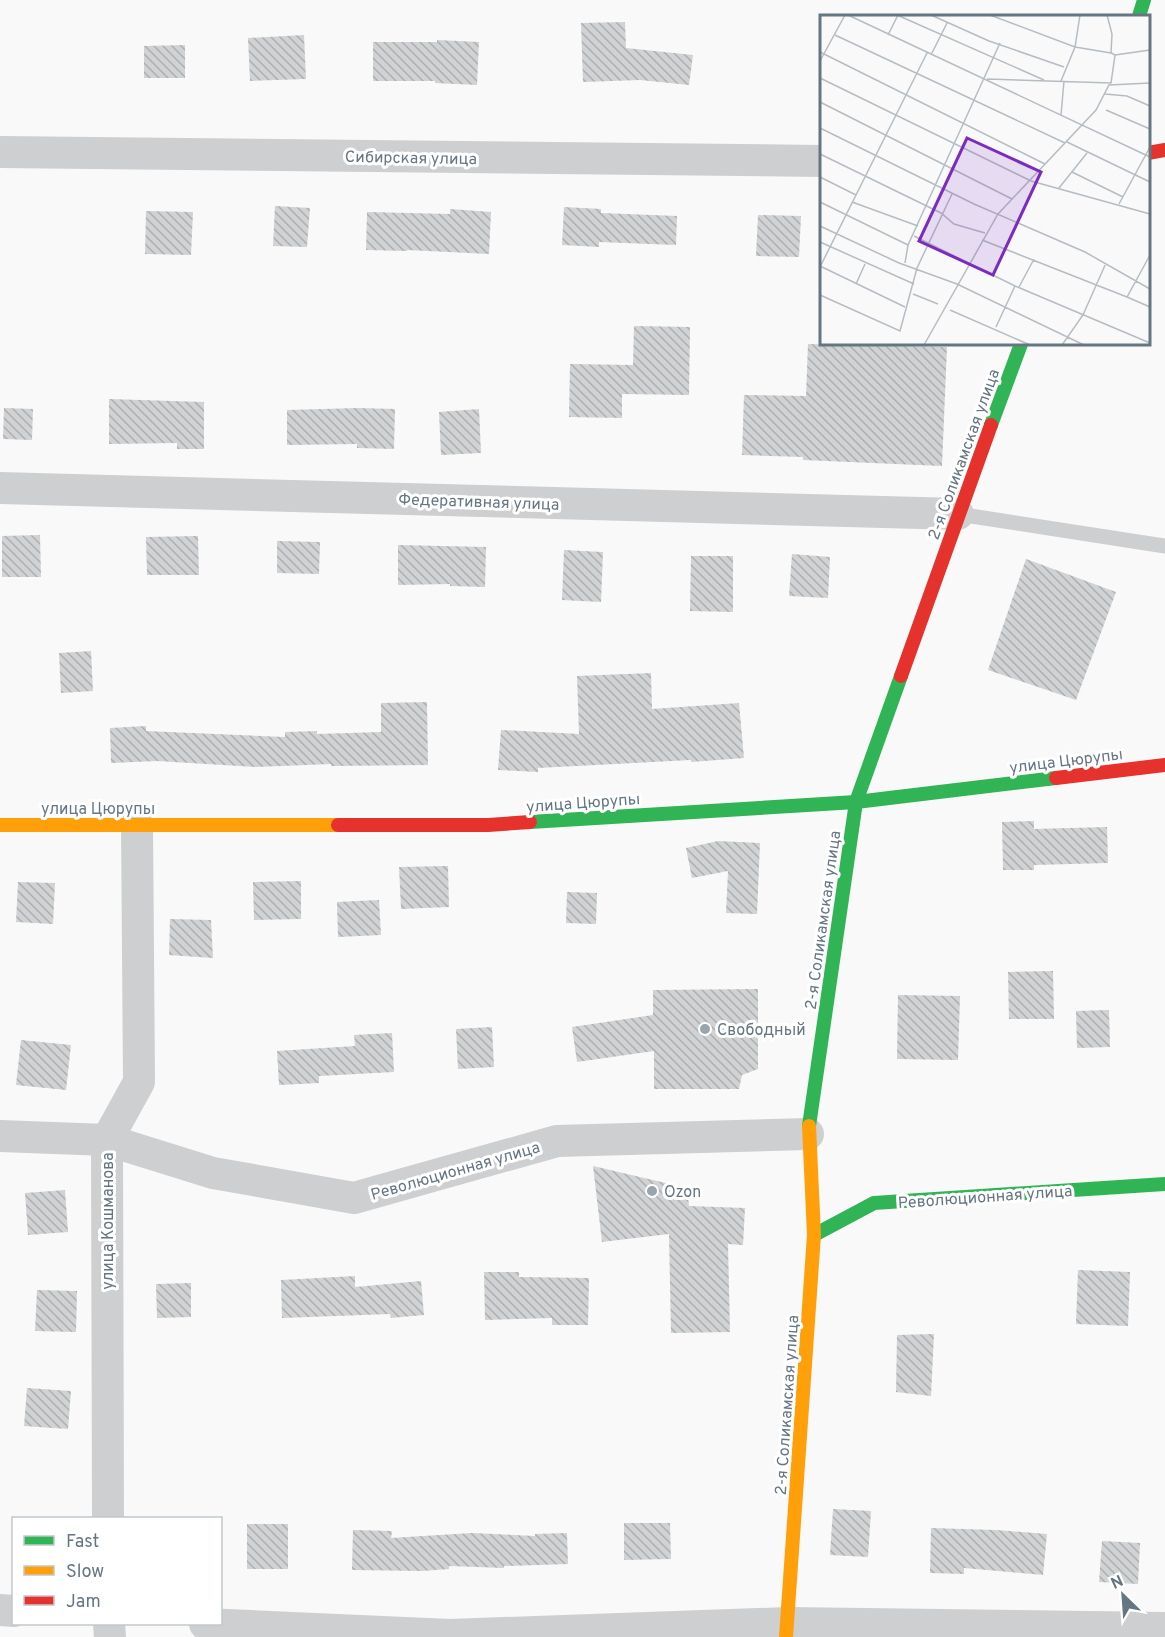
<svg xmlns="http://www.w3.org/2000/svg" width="1165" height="1637" viewBox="0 0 1165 1637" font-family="Overpass,sans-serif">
  <defs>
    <pattern id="building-back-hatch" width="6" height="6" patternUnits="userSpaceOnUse" patternTransform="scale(1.5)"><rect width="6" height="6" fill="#d0d2d3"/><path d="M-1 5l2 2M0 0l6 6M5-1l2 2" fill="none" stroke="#acafb1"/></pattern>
  </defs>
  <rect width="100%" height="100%" fill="#f9f9f9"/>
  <g fill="url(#building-back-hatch)">
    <path d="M625,22L626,48L693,55L689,85L640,80L583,82L581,23Z"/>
    <path d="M304,35L306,79L250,81L248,38Z"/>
    <path d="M437,40L479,42L477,85L435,83V81H373V42H437Z"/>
    <path d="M185,45V78H144V46Z"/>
    <path d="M275,206L310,208L307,247L273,246Z"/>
    <path d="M564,207L601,209V213L677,216L676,245L599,242V247L562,245Z"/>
    <path d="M450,209L491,212L489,254L407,250V251L366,250L367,212L450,214Z"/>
    <path d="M146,211L193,212L191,255L145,254Z"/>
    <path d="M758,215L801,216L799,257L756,256Z"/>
    <path d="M634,326L690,327L689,395L622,394V418L569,417L570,364L633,365Z"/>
    <path d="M808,344L947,347L942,466L803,460V457L742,455L744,395L806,396Z"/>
    <path d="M109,399L204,402V449H177V443L109,444Z"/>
    <path d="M4,408L33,409L32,440L3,439Z"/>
    <path d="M358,408L395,409L394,449L357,448V444L287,445V410Z"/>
    <path d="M479,409L481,453L441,455L439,412Z"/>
    <path d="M40,535L41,577H2V536Z"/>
    <path d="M198,536L199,575H147L146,537Z"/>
    <path d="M277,541L320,542L319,574L277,573Z"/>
    <path d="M398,545L486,547L485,587L450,586V584L398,585Z"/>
    <path d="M564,550L603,552L601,602L562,600Z"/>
    <path d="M792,554L830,557L828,598L789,596Z"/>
    <path d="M691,556H733V612L690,611Z"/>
    <path d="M1026,559L1116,592L1076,700L988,670Z"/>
    <path d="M91,651L93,691L61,693L59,653Z"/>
    <path d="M651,673L652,709L739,703L744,758L691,762V760L538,768V772L498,770L501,730L579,734L577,676Z"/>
    <path d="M427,702L428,765L331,766V764L256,767L157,761L111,763L110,728L146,726V731L285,737V732L317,731V734L381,732V703Z"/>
    <path d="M1034,821V829L1107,827L1108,863L1034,865V870H1003L1002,822Z"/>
    <path d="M718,841L760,843L757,914L726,913L728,871L692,878L686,848Z"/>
    <path d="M448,866L449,907L401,909L399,867Z"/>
    <path d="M301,881V919L254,920L253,882Z"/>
    <path d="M18,882L55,883L53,924L16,922Z"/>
    <path d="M567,892L597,893L596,924L566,923Z"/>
    <path d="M379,900L381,935L338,937L337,902Z"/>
    <path d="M170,919L211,920L213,958L169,955Z"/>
    <path d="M1053,971L1054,1019H1009L1008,972Z"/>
    <path d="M758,989V1069L742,1075L739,1089H654V1051L577,1062L572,1027L653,1015V990Z"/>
    <path d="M898,995L960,996L958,1060L897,1059Z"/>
    <path d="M1109,1010L1110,1047L1077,1048L1076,1011Z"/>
    <path d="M492,1027L494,1067L458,1069L456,1029Z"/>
    <path d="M392,1033L394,1072L319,1076V1083L279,1085L277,1051L355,1046L354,1035Z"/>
    <path d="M21,1040L71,1045L66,1090L16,1085Z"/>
    <path d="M593,1166L687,1188L689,1206L745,1208L743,1245L728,1244L730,1332L671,1333L669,1234L602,1242Z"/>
    <path d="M65,1190L68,1232L28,1235L25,1193Z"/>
    <path d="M1078,1270L1130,1272L1128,1326L1076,1324Z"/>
    <path d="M484,1272H519V1277L589,1278L588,1325H552V1318L485,1320Z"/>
    <path d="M355,1276V1287L421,1281L424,1315L391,1318L390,1314L282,1318L281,1280Z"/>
    <path d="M191,1283V1317L157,1318L156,1284Z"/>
    <path d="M37,1290L77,1291L76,1332L35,1331Z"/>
    <path d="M934,1334L931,1396L896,1392L897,1335Z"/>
    <path d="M27,1388L71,1391L68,1429L24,1426Z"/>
    <path d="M833,1509L871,1511L868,1557L830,1555Z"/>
    <path d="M624,1523H670L671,1559L624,1560Z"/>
    <rect x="247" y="1524" width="41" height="45"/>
    <path d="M931,1528L996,1530L1047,1534L1043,1575L964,1568V1574L930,1573Z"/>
    <path d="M353,1530L392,1531L391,1538L472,1533L535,1536V1534L567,1533L568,1564L504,1566V1568L449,1566V1569L422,1571L352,1570Z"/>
    <path d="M1102,1541L1140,1543L1138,1584L1099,1582Z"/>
  </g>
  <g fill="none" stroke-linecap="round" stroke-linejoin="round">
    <path stroke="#cecfd0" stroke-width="15" d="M958,514L1165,546"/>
    <g stroke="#cecfd0" stroke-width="32">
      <path d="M0,152L822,161"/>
      <path d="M0,488L958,514"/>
      <path d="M0,1136L107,1140L213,1173L354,1198L557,1141L808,1134"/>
      <path d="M108,1518L107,1140L139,1082L137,824"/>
      <path d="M0,1610L14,1611"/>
      <path d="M109,1624L110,1637"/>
      <path d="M205,1624L450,1635L788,1623L1165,1628"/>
    </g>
    <g stroke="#30b455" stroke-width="14">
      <path d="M1139,16L1144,0"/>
      <path d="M991,425L1021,344"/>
      <path d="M530,822L856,802L1056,778"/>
      <path d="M809,1126L856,802L901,676"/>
      <path d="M814,1235L874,1203L1165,1184"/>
    </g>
    <g stroke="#ff9f0a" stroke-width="14">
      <path d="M0,825H338"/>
      <path d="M786,1637L814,1235L809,1126"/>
    </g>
    <g stroke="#e5322d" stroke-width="14">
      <path d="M1148,153L1165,150"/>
      <path d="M901,676L991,425"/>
      <path d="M1056,778L1165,765"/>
      <path d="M338,825H488L530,822"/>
    </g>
  </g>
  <g fill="#99a4ac" stroke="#fff" stroke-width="2">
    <circle cx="705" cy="1029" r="6"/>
    <circle cx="652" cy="1191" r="6"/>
  </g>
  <g text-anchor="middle" stroke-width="6" stroke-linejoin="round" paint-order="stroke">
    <g font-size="16" fill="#657683" stroke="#fff">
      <text transform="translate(411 157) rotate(1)" y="6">Сибирская улица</text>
      <text transform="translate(963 454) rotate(-70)" y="6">2-я Соликамская улица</text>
      <text transform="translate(479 501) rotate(2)" y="6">Федеративная улица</text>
      <text transform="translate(1066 760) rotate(-7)" y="6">улица Цюрупы</text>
      <text transform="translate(583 802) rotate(-4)" y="6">улица Цюрупы</text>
      <text x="98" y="814">улица Цюрупы</text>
      <text transform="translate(822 920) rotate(-82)" y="6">2-я Соликамская улица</text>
      <text transform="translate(455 1170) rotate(-16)" y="6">Революционная улица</text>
      <text transform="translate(985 1196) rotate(-4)" y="6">Революционная улица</text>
      <text transform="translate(107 1221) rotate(-90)" y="6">улица Кошманова</text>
      <text transform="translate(786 1405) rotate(-86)" y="6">2-я Соликамская улица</text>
    </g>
    <g font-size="16" fill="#657683" stroke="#fff" text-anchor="start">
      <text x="717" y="1035">Свободный</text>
      <text x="664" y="1197">Ozon</text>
    </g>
  </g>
  <g transform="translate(820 15)">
    <rect width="330" height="330" fill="#f9f9f9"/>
    <path fill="none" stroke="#b5bdc3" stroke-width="1.5" d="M28,0L330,142M77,0L224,65M111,0L169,26L244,52M170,0L255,32L291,38M15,20L245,128M68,20L78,0M0,37L225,149M111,40L127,8M295,40L330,35M0,46L25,0M0,63L211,166L330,199M167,64L291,68L295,40L291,38L292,19L287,0M241,66L255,32L260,0M285,79L307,81L330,91M0,87L192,184M286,95L330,114M241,100L244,66M0,113L154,189L265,237L330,274M247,127L330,167M0,139L121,198L134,209L165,218M252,157L303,182M0,162L36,180M239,173L267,138M0,187L88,230M32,187L98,211M299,189L330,132M0,211L79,248L137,269L264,330M94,221L195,271L330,328M162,225L307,282L330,240M0,227L94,269M85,248L88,230L180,28M0,251L85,292M0,252L107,38M36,269L45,249M199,272L214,244M93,279L118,289M0,280L80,316L97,253L132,179M307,282L330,292M130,295L210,330M176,312L195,271M104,330L178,199L276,95L289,70L330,68M242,330L263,300L286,248"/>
    <path fill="#7b2cbf" fill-opacity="0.15" stroke="#7b2cbf" stroke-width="3" d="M147,123L221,157L173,260L99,226Z"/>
    <rect width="330" height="330" fill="none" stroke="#657683" stroke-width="3"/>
  </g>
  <rect x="12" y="1517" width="210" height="108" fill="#ffffff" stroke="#c1c8cd" stroke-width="1.5"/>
  <rect x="24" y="1536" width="30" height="9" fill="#30b455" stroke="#c1c8cd" stroke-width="1.5"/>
  <text x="66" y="1547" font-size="18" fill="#657683">Fast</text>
  <rect x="24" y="1566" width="30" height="9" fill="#ff9f0a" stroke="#c1c8cd" stroke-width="1.5"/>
  <text x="66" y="1577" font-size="18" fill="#657683">Slow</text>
  <rect x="24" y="1596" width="30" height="9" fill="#e5322d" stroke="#c1c8cd" stroke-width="1.5"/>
  <text x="66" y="1607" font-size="18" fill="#657683">Jam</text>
  <g transform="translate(1123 1595) rotate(335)" stroke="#ffffff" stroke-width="4.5" paint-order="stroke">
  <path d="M0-4.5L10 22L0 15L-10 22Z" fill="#657683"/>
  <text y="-9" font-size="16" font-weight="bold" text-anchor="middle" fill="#657683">N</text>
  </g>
</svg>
